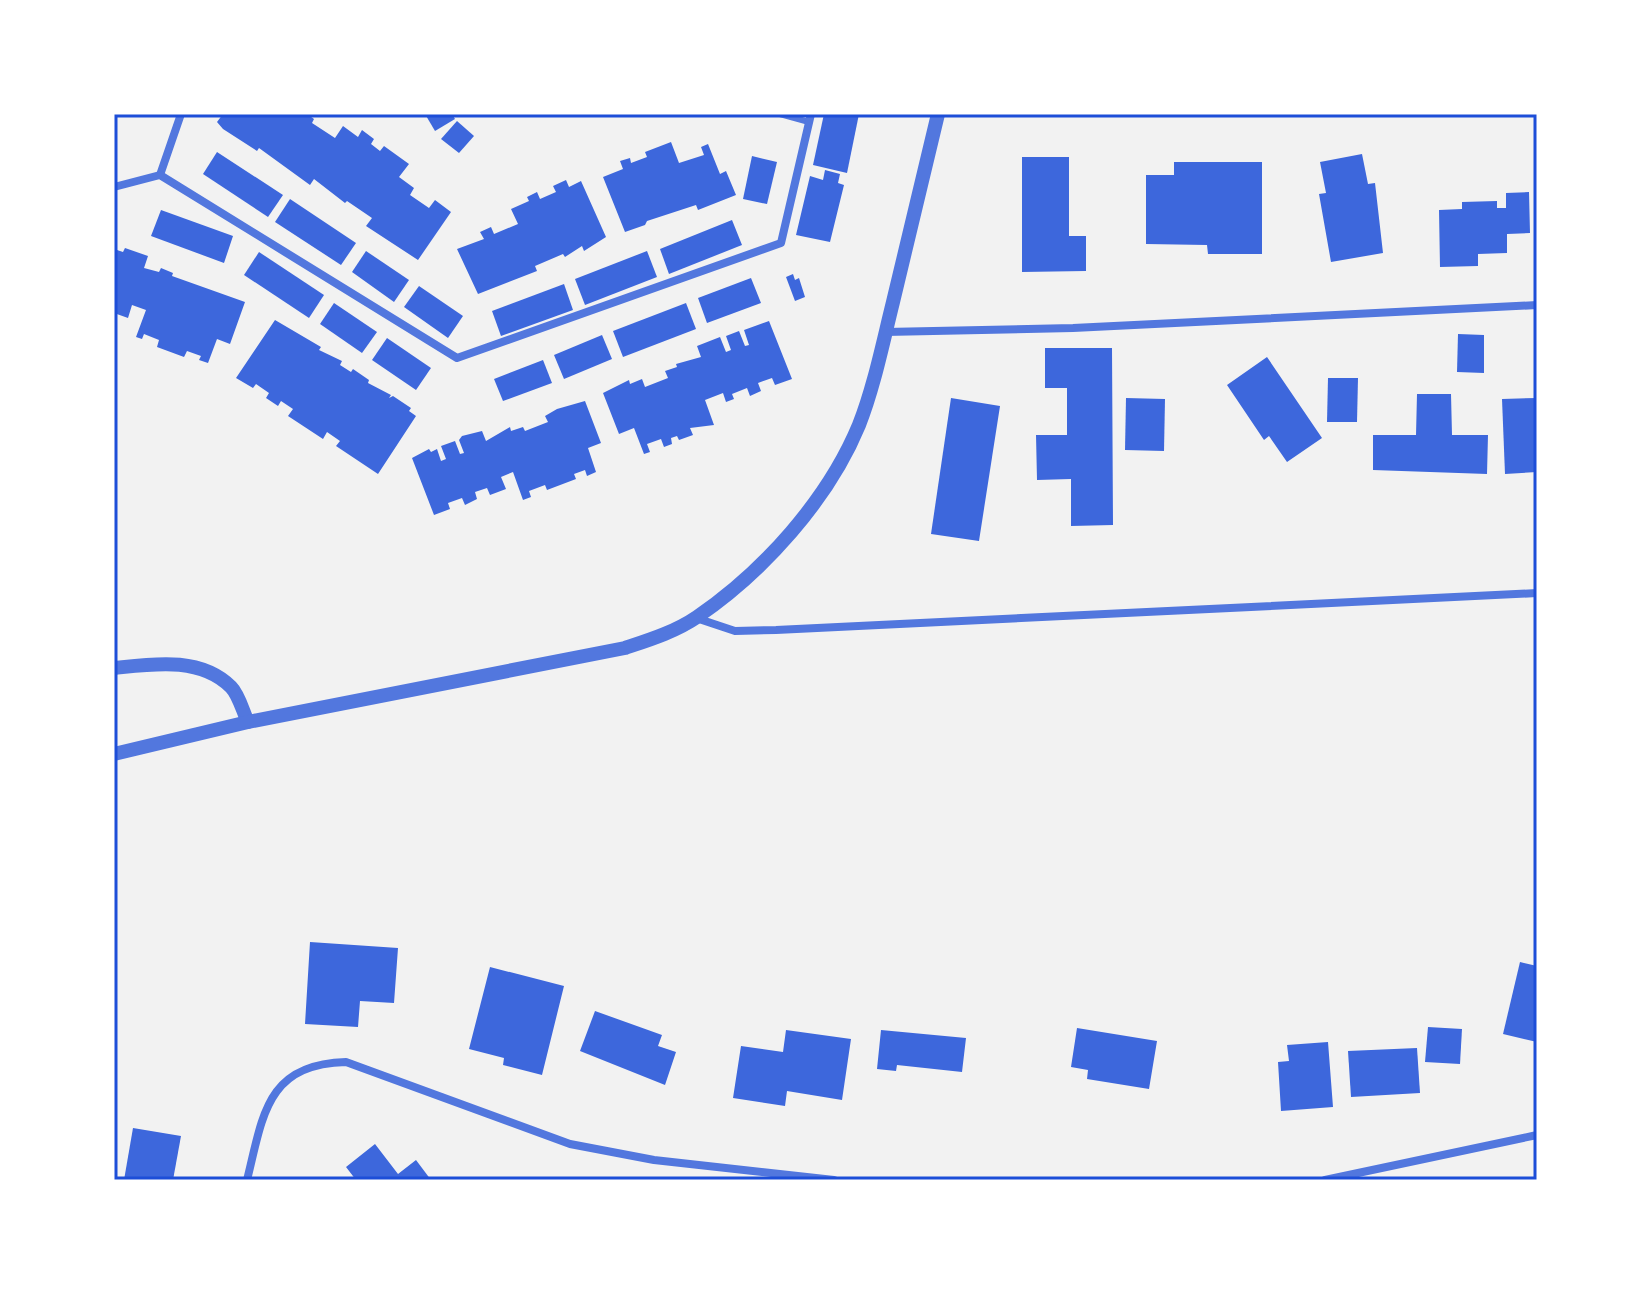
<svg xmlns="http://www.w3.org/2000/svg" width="1651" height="1294" viewBox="0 0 1651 1294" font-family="Poppins,sans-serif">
  <rect width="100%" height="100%" fill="#f2f2f2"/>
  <g fill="#3d67dc">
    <path d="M223,114H307L314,119L312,123L335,138L343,126L358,137L362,130L374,139L371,144L380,151L384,146L409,164L399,177L414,188L410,195L429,208L435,200L451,212L418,260L366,226L372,218L347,201L345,203L314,179L310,185L259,148L257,151L223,129L217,122Z"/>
    <path d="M425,114H452L455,119L435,131Z"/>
    <path d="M824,114H859L847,173L813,165Z"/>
    <path d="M457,121L474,136L459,153L441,139Z"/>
    <path d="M671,142L679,163L704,155L701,147L708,144L720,174L726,171L736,195L698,210L696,205L647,221L645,225L625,232L603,177L623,169L620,161L630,158L631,163L647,157L645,152Z"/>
    <path d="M217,152L283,195L268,217L203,174Z"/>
    <path d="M1362,154L1368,184L1375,183L1383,253L1331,262L1319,194L1326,193L1320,162Z"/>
    <path d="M752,156L777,162L767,204L743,199Z"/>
    <path d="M1022,157H1069V236H1086V271L1022,272Z"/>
    <path d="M1174,162H1262V254H1208L1207,245L1146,244V175H1174Z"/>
    <path d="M825,170L840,174L838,183L844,185L830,242L796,235L810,176L823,180Z"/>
    <path d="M566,180L569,187L581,181L606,237L584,251L582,246L565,257L563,254L535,266L537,271L478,294L457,249L484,239L480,232L491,227L494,234L518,224L511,209L529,201L527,197L537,192L540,199L556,192L553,186Z"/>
    <path d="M1529,192L1530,233L1507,234V253L1478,254V266L1440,267L1439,210L1462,209V202L1497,201V208H1506V193Z"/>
    <path d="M290,199L356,243L341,265L275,222Z"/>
    <path d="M161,210L233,236L224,263L151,236Z"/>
    <path d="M732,220L742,245L669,274L660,249Z"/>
    <path d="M125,248L148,256L144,268L159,272L161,268L173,273L172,276L245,302L230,344L217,339L208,363L199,360L201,356L187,351L184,357L157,347L159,340L144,334L142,339L136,337L146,310L132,305L128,318L114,313V249L123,252Z"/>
    <path d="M366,251L409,280L394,302L352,272Z"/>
    <path d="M647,251L657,277L585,305L575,279Z"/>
    <path d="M259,252L324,295L309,318L244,275Z"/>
    <path d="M793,274L795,280L799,278L805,297L795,301L786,277Z"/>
    <path d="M751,278L761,303L707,323L698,298Z"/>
    <path d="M564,284L573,310L501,336L492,311Z"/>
    <path d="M419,286L463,316L448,338L404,307Z"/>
    <path d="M334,303L377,332L362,353L320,324Z"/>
    <path d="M686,303L696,329L623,357L613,331Z"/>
    <path d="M275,320L321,347L319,350L342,361L340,365L351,372L353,369L369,380L368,383L391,395L389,398L393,396L411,408L409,411L416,416L378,474L336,446L340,441L327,432L323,439L288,416L293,409L281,401L278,406L266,398L269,393L256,384L253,388L236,378Z"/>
    <path d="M769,321L792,379L775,385L772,378L758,383L761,391L750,396L747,388L732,394L734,399L726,402L723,393L705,400L714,425L690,428L693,435L679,440L677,436L671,438L672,444L664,447L661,439L647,444L650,452L644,454L634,428L619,434L603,393L629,380L630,384L642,379L645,387L668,378L665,371L677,367L676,364L701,357L697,346L720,337L726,352L731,350L726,336L739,331L745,346L749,345L744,330Z"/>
    <path d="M1458,334L1484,335V373L1457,372Z"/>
    <path d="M602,335L612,359L564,379L554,355Z"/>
    <path d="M387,338L431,368L416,390L372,360Z"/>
    <path d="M1045,348H1112L1113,525L1071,526V479L1037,480L1036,435H1067V388H1045Z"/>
    <path d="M1267,357L1322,438L1287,462L1269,436L1264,440L1227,385Z"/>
    <path d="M543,360L552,383L503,401L494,379Z"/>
    <path d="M1328,378H1358L1357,422H1327Z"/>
    <path d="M1417,394H1451L1452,435H1488L1487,474L1373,470V435H1416Z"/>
    <path d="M951,398L1000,406L979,541L931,534Z"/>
    <path d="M1126,398L1165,399L1164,451L1125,450Z"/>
    <path d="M1537,398V472L1505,474L1502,399Z"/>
    <path d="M585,401L601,443L588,448L596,472L587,476L585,470L574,474L576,479L547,490L545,485L529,491L531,497L523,500L513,472L501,477L506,489L490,495L487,488L475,492L477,499L465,505L462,498L448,503L450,509L434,515L412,458L429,449L431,452L437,449L441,461L446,459L441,446L455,441L460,454L464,453L459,440L462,436L482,431L486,441L510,427L511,431L523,427L525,431L548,422L545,416L557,409Z"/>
    <path d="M310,942L398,948L394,1003L360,1001L358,1027L305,1024Z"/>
    <path d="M1520,962L1537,966V1042L1503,1034Z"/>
    <path d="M490,967L564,986L542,1075L503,1065L504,1058L469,1049Z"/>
    <path d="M595,1011L662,1035L658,1046L676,1052L665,1085L580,1051Z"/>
    <path d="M1428,1027L1462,1029L1460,1064L1425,1062Z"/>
    <path d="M1077,1028L1157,1041L1149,1089L1087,1079L1088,1070L1071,1067Z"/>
    <path d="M786,1030L851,1039L842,1100L787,1091L785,1106L733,1098L741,1046L783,1052Z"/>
    <path d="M881,1030L966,1038L962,1072L897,1065L896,1071L877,1069Z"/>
    <path d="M1328,1042L1333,1107L1281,1111L1278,1062L1289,1061L1287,1045Z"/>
    <path d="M1417,1048L1420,1093L1351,1097L1348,1051Z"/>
    <path d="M133,1128L181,1136L173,1180H124Z"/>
    <path d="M375,1144L398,1174L416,1160L431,1180H356L346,1167Z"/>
  </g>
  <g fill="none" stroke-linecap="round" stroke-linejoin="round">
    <path stroke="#5277de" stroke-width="6" d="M780,114L809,122"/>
    <g stroke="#5277de" stroke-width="8">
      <path d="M160,175L181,114"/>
      <path d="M114,187L160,175L457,358L781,243L811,114"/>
      <path d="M885,332L1073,328L1537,305"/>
      <path d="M696,618L735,631L776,630L1537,593"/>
      <path d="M247,1180C263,1116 266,1064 346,1062L570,1144L654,1160L834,1180"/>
      <path d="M1325,1180L1537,1135"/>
    </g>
    <g stroke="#5277de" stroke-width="14">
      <path d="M114,668C152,664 200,656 231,687C239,695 243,712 248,722"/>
      <path d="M114,754L248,722L625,648C649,640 675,632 697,617C763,572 828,500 859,425C874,387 883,342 893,302C908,240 923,177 938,114"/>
    </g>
  </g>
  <rect width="1651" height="1294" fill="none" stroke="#ffffff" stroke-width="232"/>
  <rect x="116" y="116" width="1419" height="1062" fill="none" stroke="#1d4ed8" stroke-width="3"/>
</svg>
